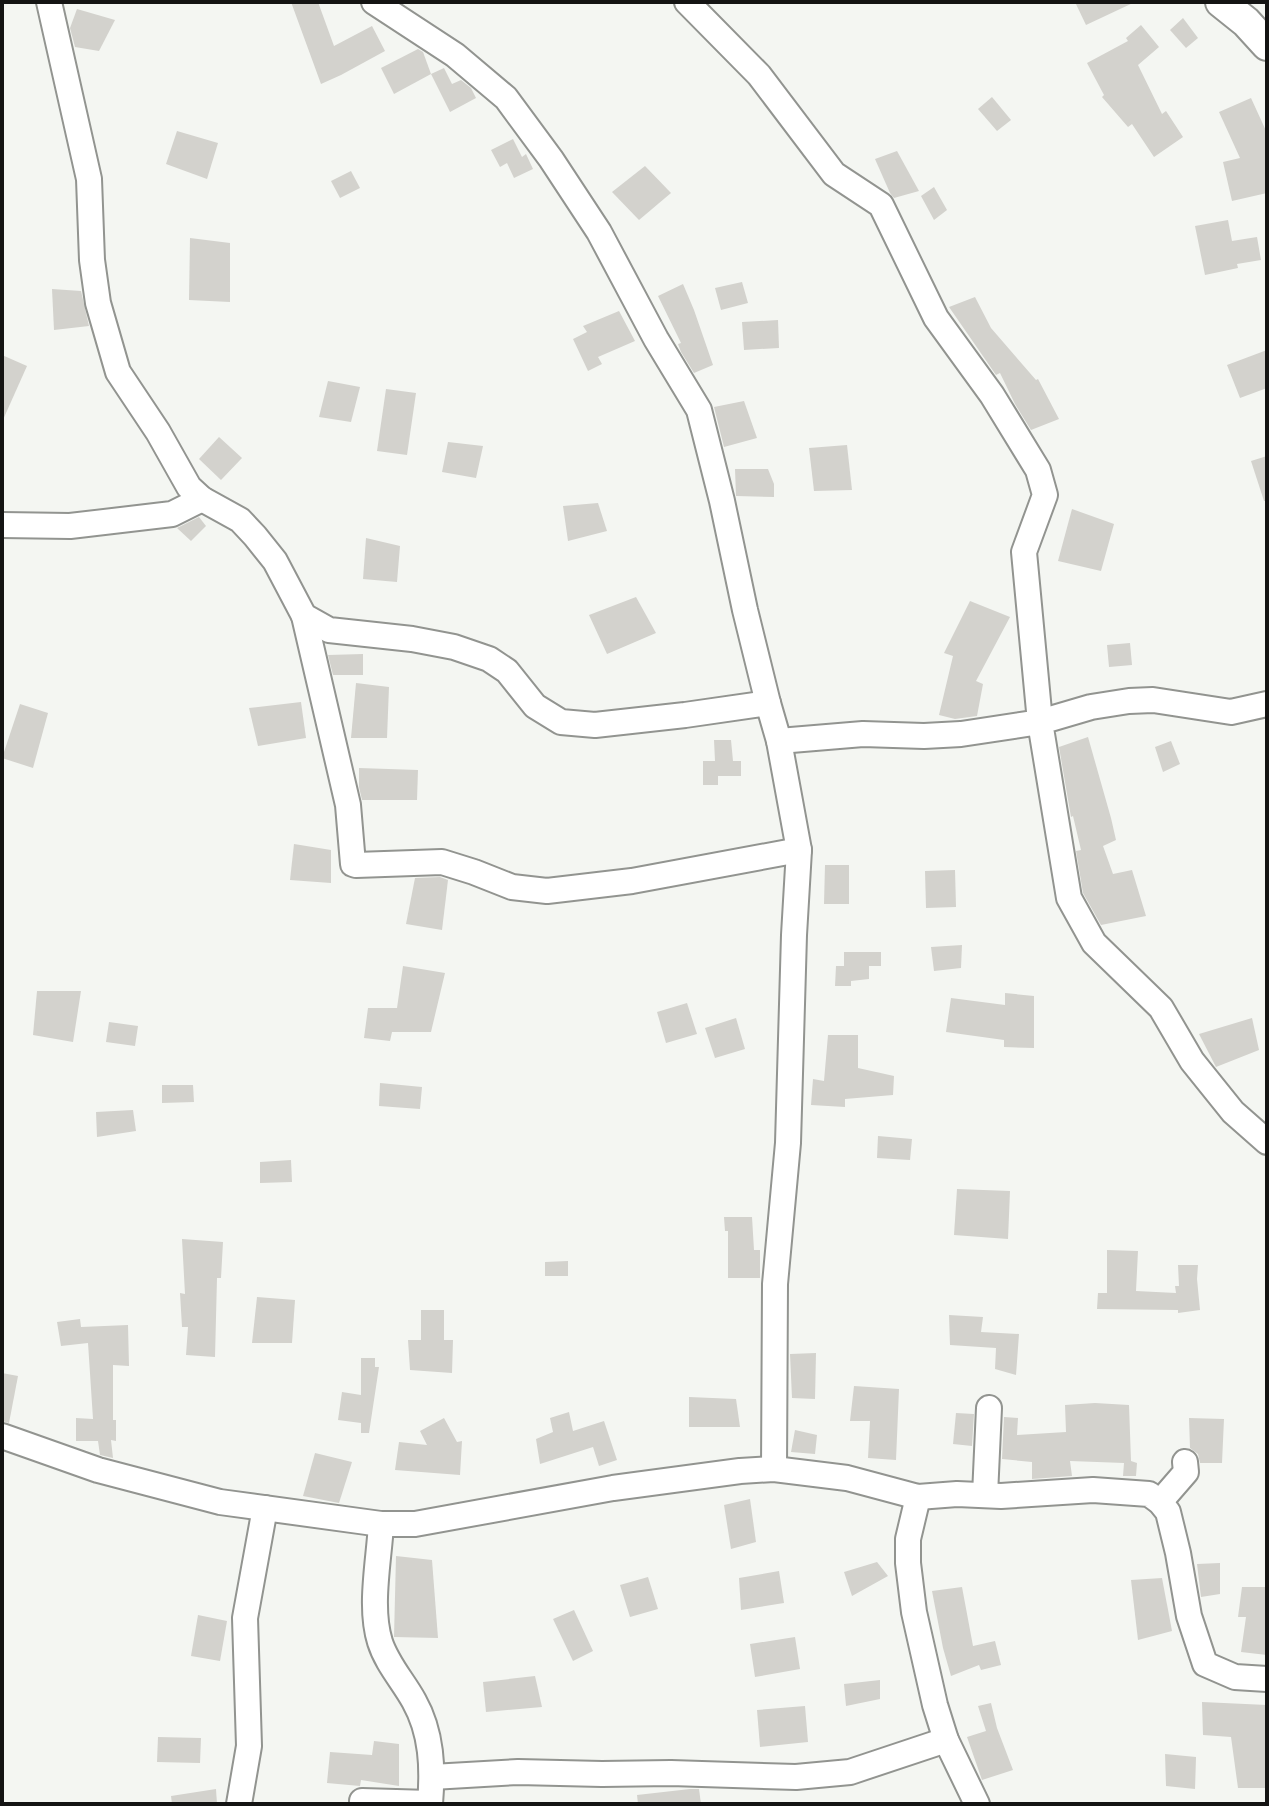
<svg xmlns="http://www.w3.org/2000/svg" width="1269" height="1806" viewBox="0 0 1269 1806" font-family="'IBM Plex Sans',sans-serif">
  <rect width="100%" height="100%" fill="#f4f6f2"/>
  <g fill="#d3d2cd">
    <path d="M291,2H318L334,46L372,26L385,51L341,75L321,84Z"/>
    <path d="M1075,2H1135L1086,25Z"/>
    <path d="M77,9L115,20L99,51L75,47L70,28Z"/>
    <path d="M1183,18L1198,38L1186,48L1170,30Z"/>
    <path d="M1141,25L1159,47L1138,65L1162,114L1166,111L1183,137L1154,157L1132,124L1128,127L1102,97L1104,95L1087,63L1128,41L1126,38Z"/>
    <path d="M418,49L423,52L431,74L394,94L381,68Z"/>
    <path d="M444,68L452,84L461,80L471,88L476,98L450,112L431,74Z"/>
    <path d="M992,97L1011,120L997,131L978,109Z"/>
    <path d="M1251,98L1267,133V193L1232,201L1223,162L1240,158L1219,112Z"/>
    <path d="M177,131L218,143L207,179L166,164Z"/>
    <path d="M513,139L522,157L526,154L533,169L514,178L507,163L500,167L491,150Z"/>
    <path d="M897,151L919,191L894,198L890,193L875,159Z"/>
    <path d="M645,166L671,193L639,220L612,192Z"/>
    <path d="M351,171L360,188L340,198L331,181Z"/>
    <path d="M934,187L947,210L934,220L921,196Z"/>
    <path d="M1228,220L1232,241L1257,237L1261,260L1237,264L1238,268L1205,275L1195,226Z"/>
    <path d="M190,238L230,243V302L189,300Z"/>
    <path d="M742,282L748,303L721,310L715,288Z"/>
    <path d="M683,284L694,310L713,365L694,373L681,352L678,344L681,343L658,296Z"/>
    <path d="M52,289L81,291L89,326L54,330Z"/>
    <path d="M975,297L991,328L1036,380L1038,379L1059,419L1031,430L1015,404L1000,373L996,375L949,307Z"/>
    <path d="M619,311L635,341L598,357L602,364L588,371L573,339L587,332L583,326Z"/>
    <path d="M778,320L779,348L744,350L742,322Z"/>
    <path d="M1267,350V388L1240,398L1227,365Z"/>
    <path d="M2,355L27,366L2,422Z"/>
    <path d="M328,381L360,387L351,422L319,417Z"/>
    <path d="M386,389L416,393L407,455L377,451Z"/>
    <path d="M744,401L757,438L724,447L714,407Z"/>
    <path d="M219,437L242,458L221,480L199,459Z"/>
    <path d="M448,442L483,446L476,478L442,472Z"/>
    <path d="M847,445L852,490L814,491L809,448Z"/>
    <path d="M1267,456V501H1264L1251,461Z"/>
    <path d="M735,469H768L774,484V497L736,496Z"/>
    <path d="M598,503L607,531L568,541L563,506Z"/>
    <path d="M1072,509L1114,524L1101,571L1058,561Z"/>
    <path d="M199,517L206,526L191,541L177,528Z"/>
    <path d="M366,538L400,546L397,582L363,579Z"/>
    <path d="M636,597L656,633L607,654L589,615Z"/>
    <path d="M970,601L1010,617L976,681L983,684L977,716L955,719L939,715L953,656L944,653Z"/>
    <path d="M1130,643L1132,665L1109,667L1107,645Z"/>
    <path d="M363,654V675H333L328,655Z"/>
    <path d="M356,683L389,687L387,738H351Z"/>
    <path d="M301,702L306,738L258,746L249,708Z"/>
    <path d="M20,704L48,713L33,768L2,758Z"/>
    <path d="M1088,737L1111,818L1116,840L1103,846L1113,874L1132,870L1146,916L1101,925L1083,893L1076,851L1081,850L1073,816L1071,817L1059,747Z"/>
    <path d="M714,740H731L733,761H741V776H718V785H703V761H715Z"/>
    <path d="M1171,741L1180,764L1163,772L1155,747Z"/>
    <path d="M359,768L418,770L417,800H362L359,787Z"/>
    <path d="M294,844L331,850V883L290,880Z"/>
    <path d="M825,865H849V904H824Z"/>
    <path d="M955,870L956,907L926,908L925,871Z"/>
    <path d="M440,877L448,880L442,930L406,924L415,878Z"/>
    <path d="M962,945L961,968L934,971L931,947Z"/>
    <path d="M844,952H881V966H869V979L851,981V986H835L836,966H844Z"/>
    <path d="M403,966L445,973L431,1032H392L390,1041L364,1038L368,1008H397Z"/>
    <path d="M37,991H81L73,1042L33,1035Z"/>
    <path d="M1005,993L1034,996V1048L1004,1047V1040L946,1032L951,998L1005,1005Z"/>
    <path d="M687,1003L697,1034L666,1043L657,1012Z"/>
    <path d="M736,1018L745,1049L715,1058L705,1028Z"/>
    <path d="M1252,1018L1259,1050L1216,1067L1199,1034Z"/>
    <path d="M109,1022L138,1026L135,1046L106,1042Z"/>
    <path d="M828,1035H858V1068L894,1076L893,1095L845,1099V1107L811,1105L813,1079L824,1081Z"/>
    <path d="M380,1083L422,1087L420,1109L379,1106Z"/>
    <path d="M162,1085H193L194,1102L162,1103Z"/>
    <path d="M133,1110L136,1131L97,1137L96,1112Z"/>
    <path d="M878,1136L912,1139L910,1160L877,1158Z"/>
    <path d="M291,1160L292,1182L260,1183V1162Z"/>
    <path d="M957,1189L1010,1191L1008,1239L954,1235Z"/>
    <path d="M724,1217H752L754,1250H760V1278H728V1231H725Z"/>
    <path d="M182,1239L223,1242L221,1278H217L215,1357L186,1355L188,1327H182L180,1293L185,1294Z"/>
    <path d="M1107,1250L1138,1251L1136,1291L1176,1293L1175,1286H1179L1178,1265H1198L1197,1279L1200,1310L1178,1313V1310L1097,1309L1098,1293H1107Z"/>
    <path d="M568,1261V1276H545V1262Z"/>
    <path d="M257,1297L295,1300L292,1343H252Z"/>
    <path d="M421,1310H444V1340H453L452,1373L410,1370L408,1340H421Z"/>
    <path d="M949,1315L983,1317L981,1332L1019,1334L1016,1375L995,1369L996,1348L950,1345Z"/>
    <path d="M80,1319L81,1327L128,1325L129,1366L113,1365V1420H116V1441L111,1440L113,1458L100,1455L98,1441H76V1418L93,1419L88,1343L61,1346L57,1322Z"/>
    <path d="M816,1353L815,1399L792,1398L790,1354Z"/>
    <path d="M361,1358H375V1367H379L369,1433H361V1423L338,1420L342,1392L361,1395Z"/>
    <path d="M2,1373L18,1376L9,1423L2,1421Z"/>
    <path d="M854,1386L899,1389L896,1460L868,1458L870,1421H850Z"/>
    <path d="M689,1397L736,1399L740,1427H689Z"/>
    <path d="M1095,1403L1129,1405L1131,1461L1137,1463L1136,1476H1123L1124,1463L1070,1461L1072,1476L1032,1479V1462L1002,1459L1004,1417L1018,1418L1017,1435L1066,1432L1065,1405Z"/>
    <path d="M569,1412L573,1431L604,1421L617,1460L599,1466L593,1447L540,1464L536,1439L553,1432L550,1418Z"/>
    <path d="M956,1413L974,1414L972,1446L953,1444Z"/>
    <path d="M444,1418L457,1442L462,1441L460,1475L395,1470L399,1442L427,1445L420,1431Z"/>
    <path d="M1189,1418L1224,1419L1222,1463H1200L1198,1454L1190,1448Z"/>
    <path d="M795,1430L817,1435L815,1454L791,1452Z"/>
    <path d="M315,1453L352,1462L339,1503L303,1496Z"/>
    <path d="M750,1499L756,1542L731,1549L724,1505Z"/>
    <path d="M396,1556L432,1560L438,1638L394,1637Z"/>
    <path d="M877,1562L888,1576L852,1596L844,1572Z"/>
    <path d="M1220,1563V1594L1201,1597L1197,1564Z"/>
    <path d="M779,1571L784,1603L741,1610L739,1578Z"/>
    <path d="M648,1577L658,1609L630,1617L620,1585Z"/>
    <path d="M1162,1578L1172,1631L1138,1640L1131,1580Z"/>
    <path d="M962,1587L973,1646L995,1641L1001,1665L981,1670L979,1665L951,1676L943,1648L932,1591Z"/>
    <path d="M1242,1587H1267V1655L1241,1652L1246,1617H1238Z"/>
    <path d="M574,1610L593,1651L573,1661L553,1619Z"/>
    <path d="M198,1615L227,1621L220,1661L191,1656Z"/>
    <path d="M795,1637L800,1669L755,1677L750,1644Z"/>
    <path d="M535,1676L542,1707L486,1712L483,1682Z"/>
    <path d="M880,1680V1699L846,1706L844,1684Z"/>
    <path d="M1202,1702L1267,1705V1788H1238L1231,1737L1203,1735Z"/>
    <path d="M991,1703L997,1728L1013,1770L982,1780L967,1737L986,1731L978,1706Z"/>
    <path d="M805,1706L808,1742L760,1747L757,1710Z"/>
    <path d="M158,1737L201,1738L200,1763L157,1762Z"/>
    <path d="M374,1741L399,1744V1786L361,1780L360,1786L327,1783L330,1752L372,1755Z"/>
    <path d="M1165,1754L1196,1757L1195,1789L1166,1786Z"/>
    <path d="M216,1789L217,1804H172L171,1796Z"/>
    <path d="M690,1789H699L701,1804H638L637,1795Z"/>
  </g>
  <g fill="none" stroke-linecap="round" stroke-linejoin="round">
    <defs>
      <g id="minor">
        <path d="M49,2L89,179L92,260L98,303L118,372L158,432L189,487L202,499L240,520L255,536L275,561L304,616L329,630L412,639L454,647L489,659L507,671L535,706L561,722L595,725L685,715L768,703L779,741L799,850L794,935L788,1143L775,1284L774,1469"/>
        <path d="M374,2L455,55L506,98L551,159L599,232L656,339L699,410L722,501L745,610L768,703"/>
        <path d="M687,2L759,75L834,174L881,205L936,318L992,395L1038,470L1045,495L1024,552L1040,722L961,734L924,736L863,734L779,741"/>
        <path d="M2,525L70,526L172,514L202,499"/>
        <path d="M304,616L348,805L353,864L356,865L442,862L474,872L512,887L547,891L632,881L799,850"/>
        <path d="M1267,704L1231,712L1153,700L1129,701L1091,707L1040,722L1069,898L1094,943L1161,1008L1192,1061L1233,1112L1267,1142"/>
        <path d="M2,1436L98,1470L220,1502L381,1524H415L613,1488L740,1471L774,1469L847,1478L918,1497L957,1494L1001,1496L1093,1490L1149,1494L1160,1502L1168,1512L1178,1553L1189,1616L1205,1664L1235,1677L1267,1679"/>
        <path d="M985,1495L989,1408"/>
        <path d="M918,1497L908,1539V1563L914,1612L935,1705L946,1740L977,1804"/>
        <path d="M1160,1502L1186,1472L1185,1462"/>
        <path d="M381,1524C379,1561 369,1607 380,1642C387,1664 403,1681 414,1701C432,1733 433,1768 430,1804"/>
        <path d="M432,1777L518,1772L602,1774L671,1773L796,1777L850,1772L946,1740"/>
        <path d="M362,1801L430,1803"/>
        <path d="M239,1804L249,1746L245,1618L265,1508"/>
      </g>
      <path id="major" d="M1221,2L1246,22L1267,45"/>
    </defs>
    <use href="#minor" stroke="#929490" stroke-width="28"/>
    <use href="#major" stroke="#929490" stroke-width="34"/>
    <use href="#minor" stroke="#fff" stroke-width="24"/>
    <use href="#major" stroke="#fff" stroke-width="30"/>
  </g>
  <rect width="1269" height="1806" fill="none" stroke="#141413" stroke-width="8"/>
</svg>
